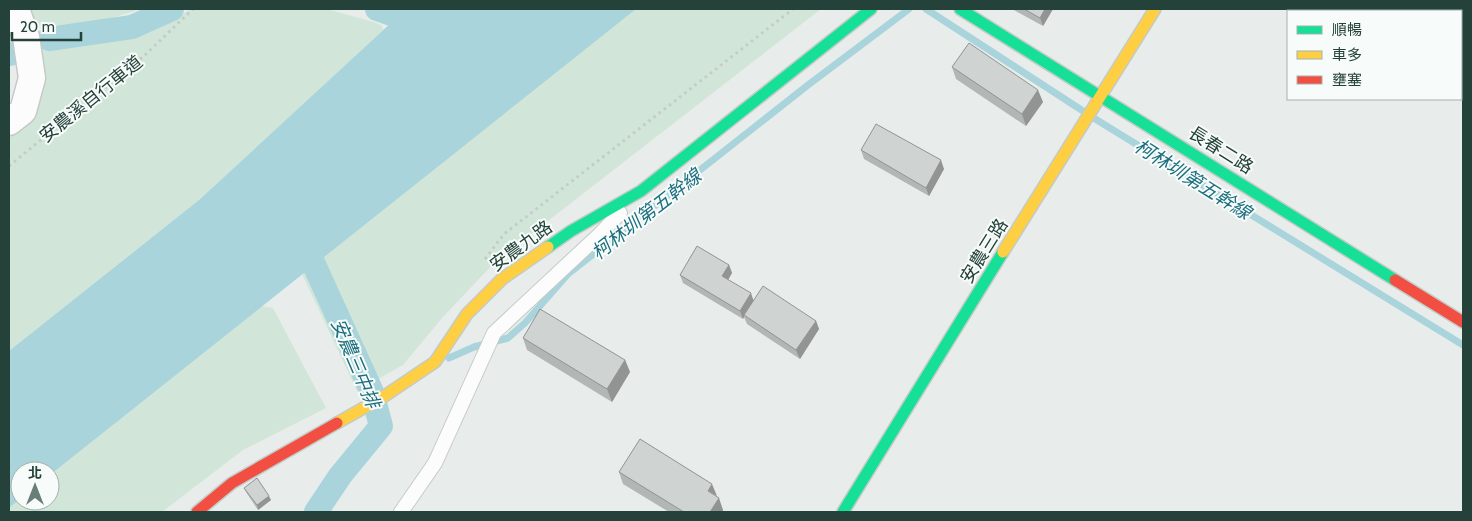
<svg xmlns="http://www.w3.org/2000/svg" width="1472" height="521" viewBox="0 0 1472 521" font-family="Cabin,'Noto Sans TC',sans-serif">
  <rect width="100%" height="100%" fill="#e8edeb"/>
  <g fill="#d1e6d8">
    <path d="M16,9H141L99,22L23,28Z"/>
    <path d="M191,9H327L377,23L382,26L383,30L199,200L9,351V121L28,51L98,43L164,25Z"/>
    <path d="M633,9H821L495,262L442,318L403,365L357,391L302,274Z"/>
    <path d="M262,306L273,308L326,408L243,450L162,512H9V508L20,499V501H50V475Z"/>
  </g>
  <path fill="#a9d4db" d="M406,9H636L50,475V471H20V499L9,508V351L199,200Z"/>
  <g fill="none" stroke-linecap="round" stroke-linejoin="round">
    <g stroke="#a9d4db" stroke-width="7">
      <path d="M926,9L1083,111"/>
      <path d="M1092,117L1463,345"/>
      <path d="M449,358L474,347L508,338L525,323L568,274L808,85L909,9"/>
    </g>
    <g stroke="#a9d4db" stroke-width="24">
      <path d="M377,9L411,21L428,19"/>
      <path d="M49,39L132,27L172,9"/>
      <path d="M9,54H10"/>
      <path d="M301,236L372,392L381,426L340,476L316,512"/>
    </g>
    <defs>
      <path id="lane" d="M401,512L435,463L494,333L599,235L620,213"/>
      <path id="street" d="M9,122L23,111L32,78L26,37L16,9"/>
      <g id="fast">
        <path d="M960,9L1395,280"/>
        <path d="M548,247L571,231L641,191L871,9"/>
        <path d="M843,512L1003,252"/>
      </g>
      <g id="slow">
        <path d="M1003,252L1155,9"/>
        <path d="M337,423L383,397L435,362L467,314L502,279L548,247"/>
      </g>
      <g id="jam">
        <path d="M1395,280L1463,322"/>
        <path d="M197,512L232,483L337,423"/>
      </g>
    </defs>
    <use href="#lane" stroke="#c5cac8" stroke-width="16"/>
    <use href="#street" stroke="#c5cac8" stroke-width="29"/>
    <use href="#fast" stroke="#c3cbc8" stroke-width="14"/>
    <use href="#slow" stroke="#c3cbc8" stroke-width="14"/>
    <use href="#jam" stroke="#c3cbc8" stroke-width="14"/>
    <g stroke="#c3ccca" stroke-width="3" stroke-dasharray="2.5 4" stroke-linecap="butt">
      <path d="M9,166L145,55L193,9"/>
      <path d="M485,259L504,234L793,9"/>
    </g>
    <use href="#lane" stroke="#fcfcfc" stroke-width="14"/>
    <use href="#street" stroke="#fcfcfc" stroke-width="26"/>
    <use href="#fast" stroke="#16e098" stroke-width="11"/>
    <use href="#slow" stroke="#ffcf43" stroke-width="11"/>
    <use href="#jam" stroke="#f24e42" stroke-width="11"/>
  </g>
  <g fill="#b2b6b5">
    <path d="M1012,9H1053L1043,26Z"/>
    <path d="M1333,9H1374L1372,11H1338Z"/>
    <path d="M952,67L1043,102L1026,126L956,79Z"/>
    <path d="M861,150L944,169L929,196L864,159Z"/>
    <path d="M729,265L732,273L728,280L753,301L816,321L819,329L800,359L747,324L744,317L743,319L683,283L680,275Z"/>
    <path d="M523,338L625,360L630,372L612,402L527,350Z"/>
    <path d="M619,472L716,496L723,510L722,512H669L623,484Z"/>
    <path d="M244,488L271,500L258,510L246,492Z"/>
  </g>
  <g fill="#919493">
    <path d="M1045,9H1053L1043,26L1040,18Z"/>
    <path d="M1362,9H1374L1372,11H1361Z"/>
    <path d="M1038,90L1043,102L1026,126L1022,114Z"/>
    <path d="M941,160L944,169L929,196L926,188Z"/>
    <path d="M729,265L732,273L725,285L722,276Z"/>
    <path d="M751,293L754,302L744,315V317L743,319L740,311Z"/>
    <path d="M816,321L819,329L800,359L796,350Z"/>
    <path d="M625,360L630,372L612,402L607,389Z"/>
    <path d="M712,484L717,496L708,491Z"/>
    <path d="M269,496L271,500L258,510L257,505Z"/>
    <path d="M719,498L723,510L722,512H710Z"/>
  </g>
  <g fill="#cfd4d2" stroke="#919493">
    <path d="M1024,9H1045L1040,18Z"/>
    <path d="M1349,9H1362L1361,11H1353Z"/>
    <path d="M1380,9H1411L1415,11H1378Z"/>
    <path d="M969,43L1038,90L1022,114L952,67Z"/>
    <path d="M876,124L941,160L926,188L861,150Z"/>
    <path d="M697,246L729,265L722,276L751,293L740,311L680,275Z"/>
    <path d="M763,286L816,321L796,350L744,315Z"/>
    <path d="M540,309L625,360L607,389L523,338Z"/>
    <path d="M640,439L712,484L708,491L719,498L710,512H684L619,472Z"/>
    <path d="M257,478L269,496L257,505L244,488Z"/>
  </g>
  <g text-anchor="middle" stroke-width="4" stroke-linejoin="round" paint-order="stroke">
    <g font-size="18" fill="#24423a" stroke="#f7fbf9">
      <text transform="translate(91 99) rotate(-39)" y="6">安農溪自行車道</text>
      <text transform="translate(1221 150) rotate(32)" y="6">長春二路</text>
      <text transform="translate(521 246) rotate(-36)" y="6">安農九路</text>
      <text transform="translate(984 251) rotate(-58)" y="6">安農三路</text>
    </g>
    <g font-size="19" font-style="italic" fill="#1c6f80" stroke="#f7fbf9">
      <text transform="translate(1193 179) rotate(32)" y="7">柯林圳第五幹線</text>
      <text transform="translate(646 214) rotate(-38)" y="7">柯林圳第五幹線</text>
      <text transform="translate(356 363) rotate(67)" y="7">安農三中排</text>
    </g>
  </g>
  <rect width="1472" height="521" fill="none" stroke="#24423a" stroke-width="20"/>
  <rect x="1287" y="10" width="175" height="90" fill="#f7fbf9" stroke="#a3b1ad"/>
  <rect x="1297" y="26" width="25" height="8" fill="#16e098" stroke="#a3b1ad"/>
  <text x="1332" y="35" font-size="15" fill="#24423a">順暢</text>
  <rect x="1297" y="51" width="25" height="8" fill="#ffcf43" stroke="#a3b1ad"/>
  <text x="1332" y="60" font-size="15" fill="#24423a">車多</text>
  <rect x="1297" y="76" width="25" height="8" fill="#f24e42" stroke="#a3b1ad"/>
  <text x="1332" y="85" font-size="15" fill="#24423a">壅塞</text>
  <g transform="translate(35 486)"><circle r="24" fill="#f7fbf9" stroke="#a3b1ad"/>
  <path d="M0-4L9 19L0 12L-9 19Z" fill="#697e78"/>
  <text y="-8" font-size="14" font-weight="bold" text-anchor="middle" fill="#24423a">北</text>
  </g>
  <path d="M12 32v8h69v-8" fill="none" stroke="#24423a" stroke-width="2.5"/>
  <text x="20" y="32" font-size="15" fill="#24423a" stroke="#f7fbf9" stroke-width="4" paint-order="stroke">20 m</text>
</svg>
